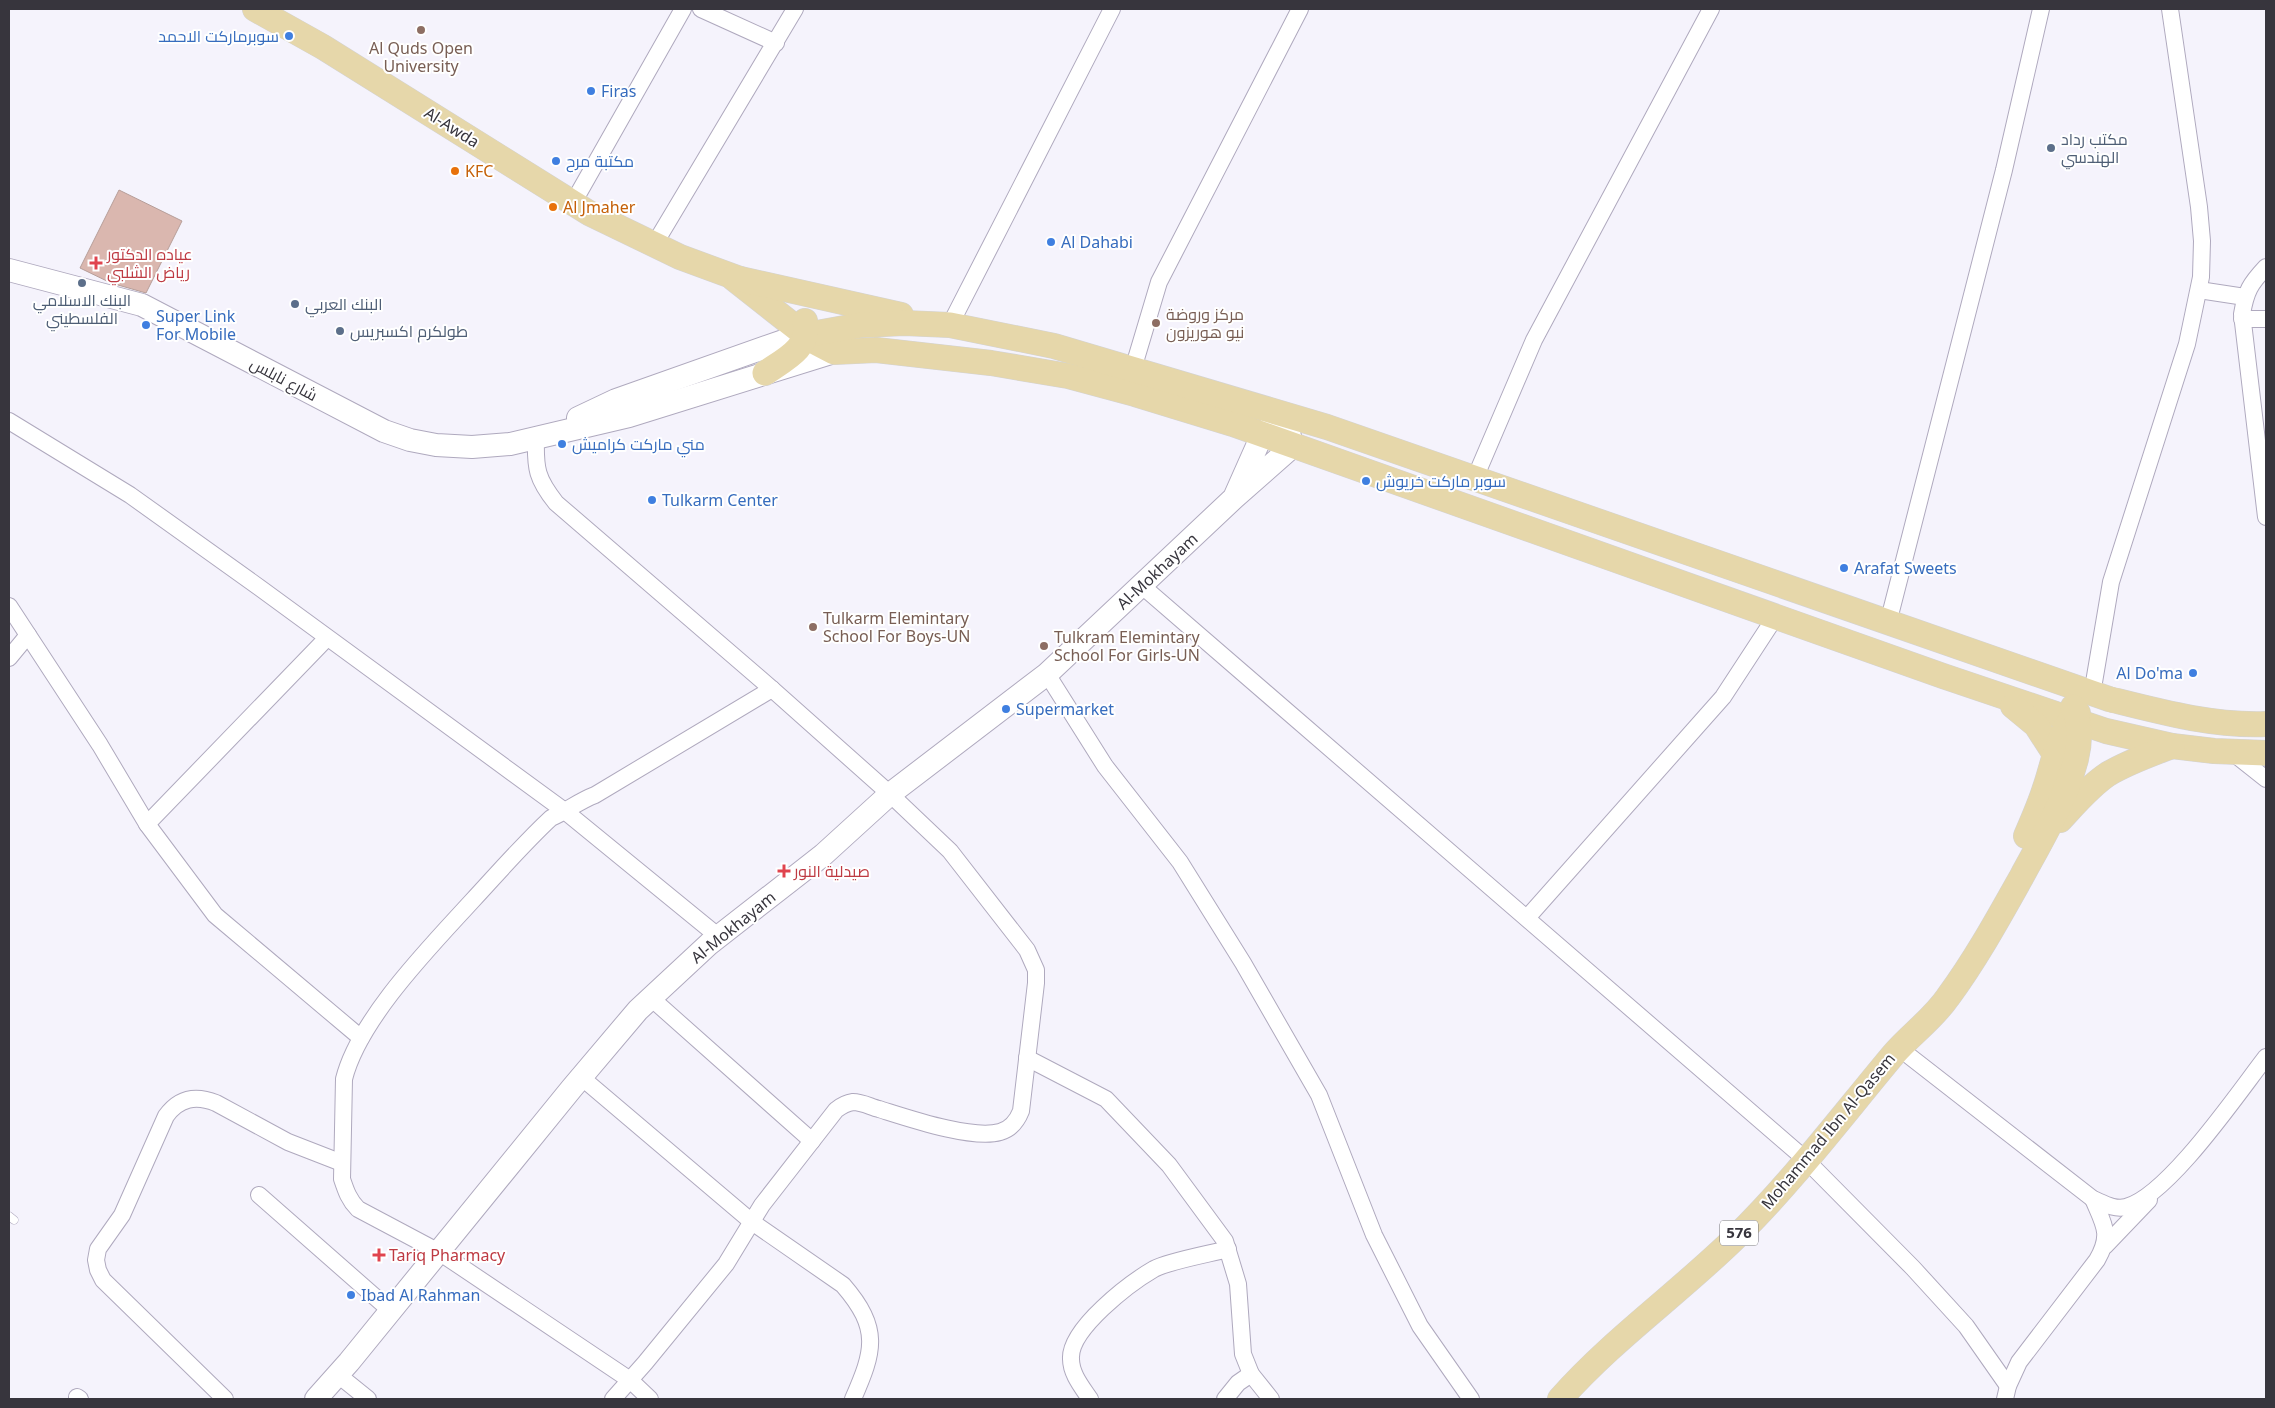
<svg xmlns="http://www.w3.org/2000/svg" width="2275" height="1408" viewBox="0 0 2275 1408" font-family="'Noto Sans',Cairo,sans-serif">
  <rect width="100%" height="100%" fill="#f5f3fc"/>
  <path fill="#dab7af" stroke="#b69e99" d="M119,190L182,221L146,293L111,283L80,268Z"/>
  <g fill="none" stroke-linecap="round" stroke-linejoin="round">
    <defs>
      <path id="lane" d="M9,1216L14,1220"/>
      <g id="street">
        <path d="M701,9L776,43"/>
        <path d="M573,203L683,9"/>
        <path d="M654,245L795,9"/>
        <path d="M2266,267C2250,284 2246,291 2242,314L2266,517"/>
        <path d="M2199,290L2245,297"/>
        <path d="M2242,319H2266"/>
        <path d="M950,325L1112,9"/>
        <path d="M1133,369L1159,282L1300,9"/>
        <path d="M9,421L130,495L260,588L566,812L719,937"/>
        <path d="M536,438C535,469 537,479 556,503L772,689L890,794L950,851L1027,950L1036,970V983L1021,1111C1017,1121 1011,1129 1000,1132C972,1140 908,1118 879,1109C871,1107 862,1102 853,1102C846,1103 841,1106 836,1110L762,1205L726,1264L645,1363L613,1399"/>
        <path d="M1475,478L1534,340L1711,9"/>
        <path d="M1141,585L1805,1159L1913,1268L1966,1326L2008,1386"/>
        <path d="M9,606L100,745L147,824L215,915L361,1038"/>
        <path d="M1888,623L2004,170L2041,9"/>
        <path d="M9,658L28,635"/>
        <path d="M1047,674L1105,766L1180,862L1243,963L1319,1095L1374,1235L1420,1326L1471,1399"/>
        <path d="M2092,694L2111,582L2187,344L2201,277L2202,241L2199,207L2170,9"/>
        <path d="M2232,752L2266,779"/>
        <path d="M147,824L327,638"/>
        <path d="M1527,918L1723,697L1776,616"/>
        <path d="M651,998L812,1141"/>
        <path d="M1899,1048L2093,1199C2103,1203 2114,1210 2126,1207C2168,1196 2238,1093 2266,1057"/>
        <path d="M1027,1058L1106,1099L1169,1165L1225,1241L1238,1284L1243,1354L1251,1374L1271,1399"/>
        <path d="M581,1077L752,1222L843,1285C881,1329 874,1351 853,1399"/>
        <path d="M259,1195L391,1311"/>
        <path d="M2105,1246L2149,1200"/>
        <path d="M337,1374L368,1399"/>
        <path d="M77,1397L80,1399"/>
        <path d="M225,1399L103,1280L98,1270L96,1260L98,1249L122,1215L166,1116C179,1098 196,1095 216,1103L288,1142L342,1163"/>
        <path d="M650,1399L630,1380L439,1252L358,1209C349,1200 346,1191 342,1179L344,1079C359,1019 430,947 472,901C498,873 523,844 551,818C567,811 579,801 595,795L772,689"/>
        <path d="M1090,1399C1082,1387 1071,1374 1071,1359C1069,1329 1130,1283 1154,1269C1169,1261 1209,1254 1228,1249"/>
        <path d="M1225,1399L1238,1383L1251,1374"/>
        <path d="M2005,1399L2008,1386L2019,1362L2097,1260C2112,1234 2104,1225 2093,1199"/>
      </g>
      <g id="secondary">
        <path d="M9,270L142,305L384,431L410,440L436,445L472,447L510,444L629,416L834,352"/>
        <path d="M578,418L616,400L786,340L806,335"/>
        <path d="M316,1399L349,1362L572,1088L638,1010L709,944L823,855L890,794L1047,674L1234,498L1293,446L1283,414L1262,435L1234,498"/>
      </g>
      <g id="primary">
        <path d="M255,9L323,47L589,213L680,257L748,282"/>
        <path d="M733,278L813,341L834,352L876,350L991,363L1068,376L1135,394L1233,424L1943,676L2106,731L2172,746L2214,751L2266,753"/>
        <path d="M740,279L901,315"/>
        <path d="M806,335L861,325L904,323L950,325L1054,346L1327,427L2109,699C2161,712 2212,726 2266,724"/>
        <path d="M765,373C784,360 811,348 805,321"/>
        <path d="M2013,706L2036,725L2056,756"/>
        <path d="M2060,820C2075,804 2090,786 2108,774C2128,762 2151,754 2172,746"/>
        <path d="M2026,836C2033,820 2040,804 2045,788C2053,766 2059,726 2078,713"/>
        <path d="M1560,1399C1613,1339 1679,1293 1736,1237C1793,1181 1842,1116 1893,1055C1910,1035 1933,1019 1948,997C1976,959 1999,917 2022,876C2042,839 2065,801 2076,759C2080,743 2081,722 2073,707"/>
      </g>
    </defs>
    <use href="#lane" stroke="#afa9be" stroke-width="9"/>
    <use href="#street" stroke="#afa9be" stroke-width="18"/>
    <use href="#secondary" stroke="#afa9be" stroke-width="24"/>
    <use href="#primary" stroke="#d3d3d4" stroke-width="26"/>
    <use href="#lane" stroke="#fff" stroke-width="8"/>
    <use href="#street" stroke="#fff" stroke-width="16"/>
    <use href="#secondary" stroke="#fff" stroke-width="22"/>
    <use href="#primary" stroke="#e6d7aa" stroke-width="25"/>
  </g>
  <g fill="#8d6e63" stroke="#fff" stroke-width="2">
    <circle cx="421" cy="30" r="5"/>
    <circle cx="1156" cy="323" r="5"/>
    <circle cx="813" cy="627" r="5"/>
    <circle cx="1044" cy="646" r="5"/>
  </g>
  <g fill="#3f7fe0" stroke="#fff" stroke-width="2">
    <circle cx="289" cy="36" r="5"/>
    <circle cx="591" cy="91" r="5"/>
    <circle cx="556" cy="161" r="5"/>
    <circle cx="1051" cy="242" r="5"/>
    <circle cx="146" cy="325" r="5"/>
    <circle cx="562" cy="444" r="5"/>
    <circle cx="1366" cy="481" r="5"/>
    <circle cx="652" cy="500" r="5"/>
    <circle cx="1844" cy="568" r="5"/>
    <circle cx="2193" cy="673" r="5"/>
    <circle cx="1006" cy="709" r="5"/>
    <circle cx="351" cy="1295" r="5"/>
  </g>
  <g fill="#5c6f8a" stroke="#fff" stroke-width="2">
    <circle cx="2051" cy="148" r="5"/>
    <circle cx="82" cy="283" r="5"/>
    <circle cx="295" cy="304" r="5"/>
    <circle cx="340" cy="331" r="5"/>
  </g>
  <g fill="#e8710a" stroke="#fff" stroke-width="2">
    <circle cx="455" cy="171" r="5"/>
    <circle cx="553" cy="207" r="5"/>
  </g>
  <g fill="#e0444e" stroke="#fff" stroke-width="2">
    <path d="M93.5 255.5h5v5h5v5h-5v5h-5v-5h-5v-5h5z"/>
    <path d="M781.5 863.5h5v5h5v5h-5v5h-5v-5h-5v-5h5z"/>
    <path d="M376.5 1247.5h5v5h5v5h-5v5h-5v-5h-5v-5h5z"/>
  </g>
  <g text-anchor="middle" stroke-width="4" stroke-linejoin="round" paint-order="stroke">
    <rect fill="#fff" stroke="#737277" stroke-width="1" x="1720" y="1220.5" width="38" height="25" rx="4"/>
    <g font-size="15" font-weight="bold" fill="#37353d">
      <text x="1739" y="1238">576</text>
    </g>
    <g font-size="16" fill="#366cbe" stroke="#fff" text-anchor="start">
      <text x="279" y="42" text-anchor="end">سوبرماركت الاحمد</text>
      <text x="601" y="97">Firas</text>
      <text x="566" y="167">مكتبة مرح</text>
      <text x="1061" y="248">Al Dahabi</text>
      <text x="156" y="322">Super Link<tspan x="156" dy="18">For Mobile</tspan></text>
      <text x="572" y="450">مني ماركت كراميش</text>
      <text x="1376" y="487">سوبر ماركت خريوش</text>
      <text x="662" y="506">Tulkarm Center</text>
      <text x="1854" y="574">Arafat Sweets</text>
      <text x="2183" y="679" text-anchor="end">Al Do'ma</text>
      <text x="1016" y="715">Supermarket</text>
      <text x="361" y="1301">Ibad Al Rahman</text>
    </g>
    <g font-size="16" fill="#785e54" stroke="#fff" text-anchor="start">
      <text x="421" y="54" text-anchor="middle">Al Quds Open<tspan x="421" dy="18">University</tspan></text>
      <text x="1166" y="320">مركز وروضة<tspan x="1166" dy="18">نيو هوريزون</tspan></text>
      <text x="823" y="624">Tulkarm Elemintary<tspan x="823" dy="18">School For Boys-UN</tspan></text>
      <text x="1054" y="643">Tulkram Elemintary<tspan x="1054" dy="18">School For Girls-UN</tspan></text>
    </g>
    <g font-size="16" fill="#37353d" stroke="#fff">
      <text transform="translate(452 127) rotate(32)" y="6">Al-Awda</text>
      <text transform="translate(284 379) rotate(28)" y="6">شارع نابلس</text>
      <text transform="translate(1157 571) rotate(-43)" y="6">Al-Mokhayam</text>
      <text transform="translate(733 927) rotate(-39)" y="6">Al-Mokhayam</text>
      <text transform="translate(1828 1131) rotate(-50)" y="6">Mohammad Ibn Al-Qasem</text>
    </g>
    <g font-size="16" fill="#4e5e75" stroke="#fff" text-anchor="start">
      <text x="2061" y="145">مكتب رداد<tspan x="2061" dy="18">الهندسي</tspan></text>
      <text x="82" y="306" text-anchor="middle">البنك الاسلامي<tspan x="82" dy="18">الفلسطيني</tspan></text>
      <text x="305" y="310">البنك العربي</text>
      <text x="350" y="337">طولكرم اكسبريس</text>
    </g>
    <g font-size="16" fill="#c56008" stroke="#fff" text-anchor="start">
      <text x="465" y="177">KFC</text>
      <text x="563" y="213">Al Jmaher</text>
    </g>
    <g font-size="16" fill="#be3a42" stroke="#fff" text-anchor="start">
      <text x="107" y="260">عياده الدكتور<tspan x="107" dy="18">رياض الشلبي</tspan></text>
      <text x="794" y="877">صيدلية النور</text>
      <text x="389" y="1261">Tariq Pharmacy</text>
    </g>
  </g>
  <rect width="2275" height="1408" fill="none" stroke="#37353d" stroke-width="20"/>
</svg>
